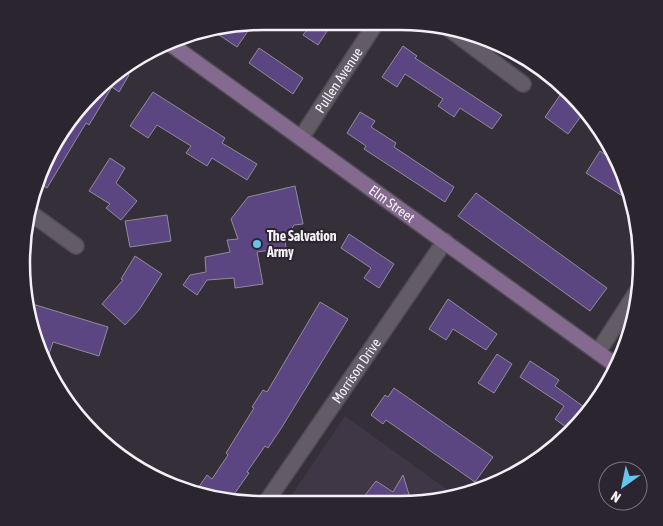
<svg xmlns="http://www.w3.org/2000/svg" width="663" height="526" viewBox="0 0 663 526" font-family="'Asap Condensed',sans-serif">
  <rect width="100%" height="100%" fill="#352f39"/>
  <path fill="#403746" d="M345,416L452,493L416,504L287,502Z"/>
  <g fill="#5c4682" stroke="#908c99">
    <path d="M331,25L318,45L303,35L310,26Z"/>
    <path d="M250,28L237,47L210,29L235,28Z"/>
    <path d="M403,46L417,56L415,58L502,115L492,129L460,108L454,117L438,106L443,99L405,74L397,87L382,77Z"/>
    <path d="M259,48L303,78L293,94L249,63Z"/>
    <path d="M122,69L129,75L119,92L112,87L89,125L86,123L47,188L37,182L54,142L92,92Z"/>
    <path d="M565,88L584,112L568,134L545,117Z"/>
    <path d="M153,92L225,138L222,143L257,164L247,180L212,158L207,166L186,153L191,146L157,125L148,138L130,126Z"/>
    <path d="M360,112L375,121L371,127L396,143L394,147L454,187L445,202L364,149L366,146L347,133Z"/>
    <path d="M600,151L616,162L629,200L586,173Z"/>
    <path d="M110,158L125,168L116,183L137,201L121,220L106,208L110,204L89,191Z"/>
    <path d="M295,186L303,224L294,225L285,240L286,248L257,252L263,284L235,288L234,278L207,280L197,295L183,285L190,275L206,272L205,257L230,252L227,240L238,239L231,219L248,197Z"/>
    <path d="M476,193L607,288L590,311L458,216Z"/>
    <path d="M167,215L171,241L130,247L125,221Z"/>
    <path d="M349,234L394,264L379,288L364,278L371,268L341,248Z"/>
    <path d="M135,256L162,274L139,310L125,325L102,304L123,280L121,279Z"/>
    <path d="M448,299L497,334L486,350L453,329L446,340L429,329Z"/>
    <path d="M26,302L108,327L99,356L53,342L49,354L40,351L29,325Z"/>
    <path d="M320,302L348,319L282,427L268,448L265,446L247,472L249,473L230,500H216L196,491L207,475L212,479L228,455L226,453L254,408L252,407L263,390L267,392Z"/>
    <path d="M497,354L512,364L494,393L478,383Z"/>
    <path d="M530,361L559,380L555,386L584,407L581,412L586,415L570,430L555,419L564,406L520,377Z"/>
    <path d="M394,388L493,457L475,482L386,420L383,424L371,415L385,395L388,397Z"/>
    <path d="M403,475L412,504L359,503L376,481L393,492Z"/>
  </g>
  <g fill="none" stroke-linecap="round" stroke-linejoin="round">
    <defs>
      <g id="street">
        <path d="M448,28L523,84"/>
        <path id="s1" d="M301,138L376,23"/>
        <path d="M28,211L76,246"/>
        <path d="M598,352L636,293"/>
        <path id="s2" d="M267,501L445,241"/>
      </g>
      <g id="secondary">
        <path id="s3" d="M169,43L614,364"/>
      </g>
    </defs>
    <use href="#street" stroke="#504b53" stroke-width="18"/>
    <use href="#secondary" stroke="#504b53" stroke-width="18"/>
    <use href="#street" stroke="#635c67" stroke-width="15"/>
    <use href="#secondary" stroke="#856a90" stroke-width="15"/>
  </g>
  <circle fill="#66c4ef" stroke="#2b252f" stroke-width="2" cx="257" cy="244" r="5"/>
  <g text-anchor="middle" stroke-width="4" stroke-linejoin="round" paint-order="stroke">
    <g font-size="14" fill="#f3f0f6" stroke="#2b252f">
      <text dy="5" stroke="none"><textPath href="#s1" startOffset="69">Pullen Avenue</textPath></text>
      <text dy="5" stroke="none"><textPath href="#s3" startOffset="275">Elm Street</textPath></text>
      <text dy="5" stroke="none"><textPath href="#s2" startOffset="158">Morrison Drive</textPath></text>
    </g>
    <g font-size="14" font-weight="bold" fill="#f3f0f6" stroke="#2b252f" text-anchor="start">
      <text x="267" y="241">The Salvation<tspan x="267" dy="16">Army</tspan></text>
    </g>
  </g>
  <path d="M0 0H663V526H0ZM263 30H400A233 233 0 0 1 633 263V263A233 233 0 0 1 400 496H263A233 233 0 0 1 30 263V263A233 233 0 0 1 263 30Z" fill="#2b252f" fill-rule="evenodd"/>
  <path fill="none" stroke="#f3f0f6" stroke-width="2.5" d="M263 30H400A233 233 0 0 1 633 263V263A233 233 0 0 1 400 496H263A233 233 0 0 1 30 263V263A233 233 0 0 1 263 30Z"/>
  <g transform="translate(623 486) rotate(213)"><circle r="24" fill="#2b252f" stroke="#7b767f"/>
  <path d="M0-4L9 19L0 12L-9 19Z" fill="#66c4ef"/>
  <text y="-8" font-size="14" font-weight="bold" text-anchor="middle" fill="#f3f0f6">N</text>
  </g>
</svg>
